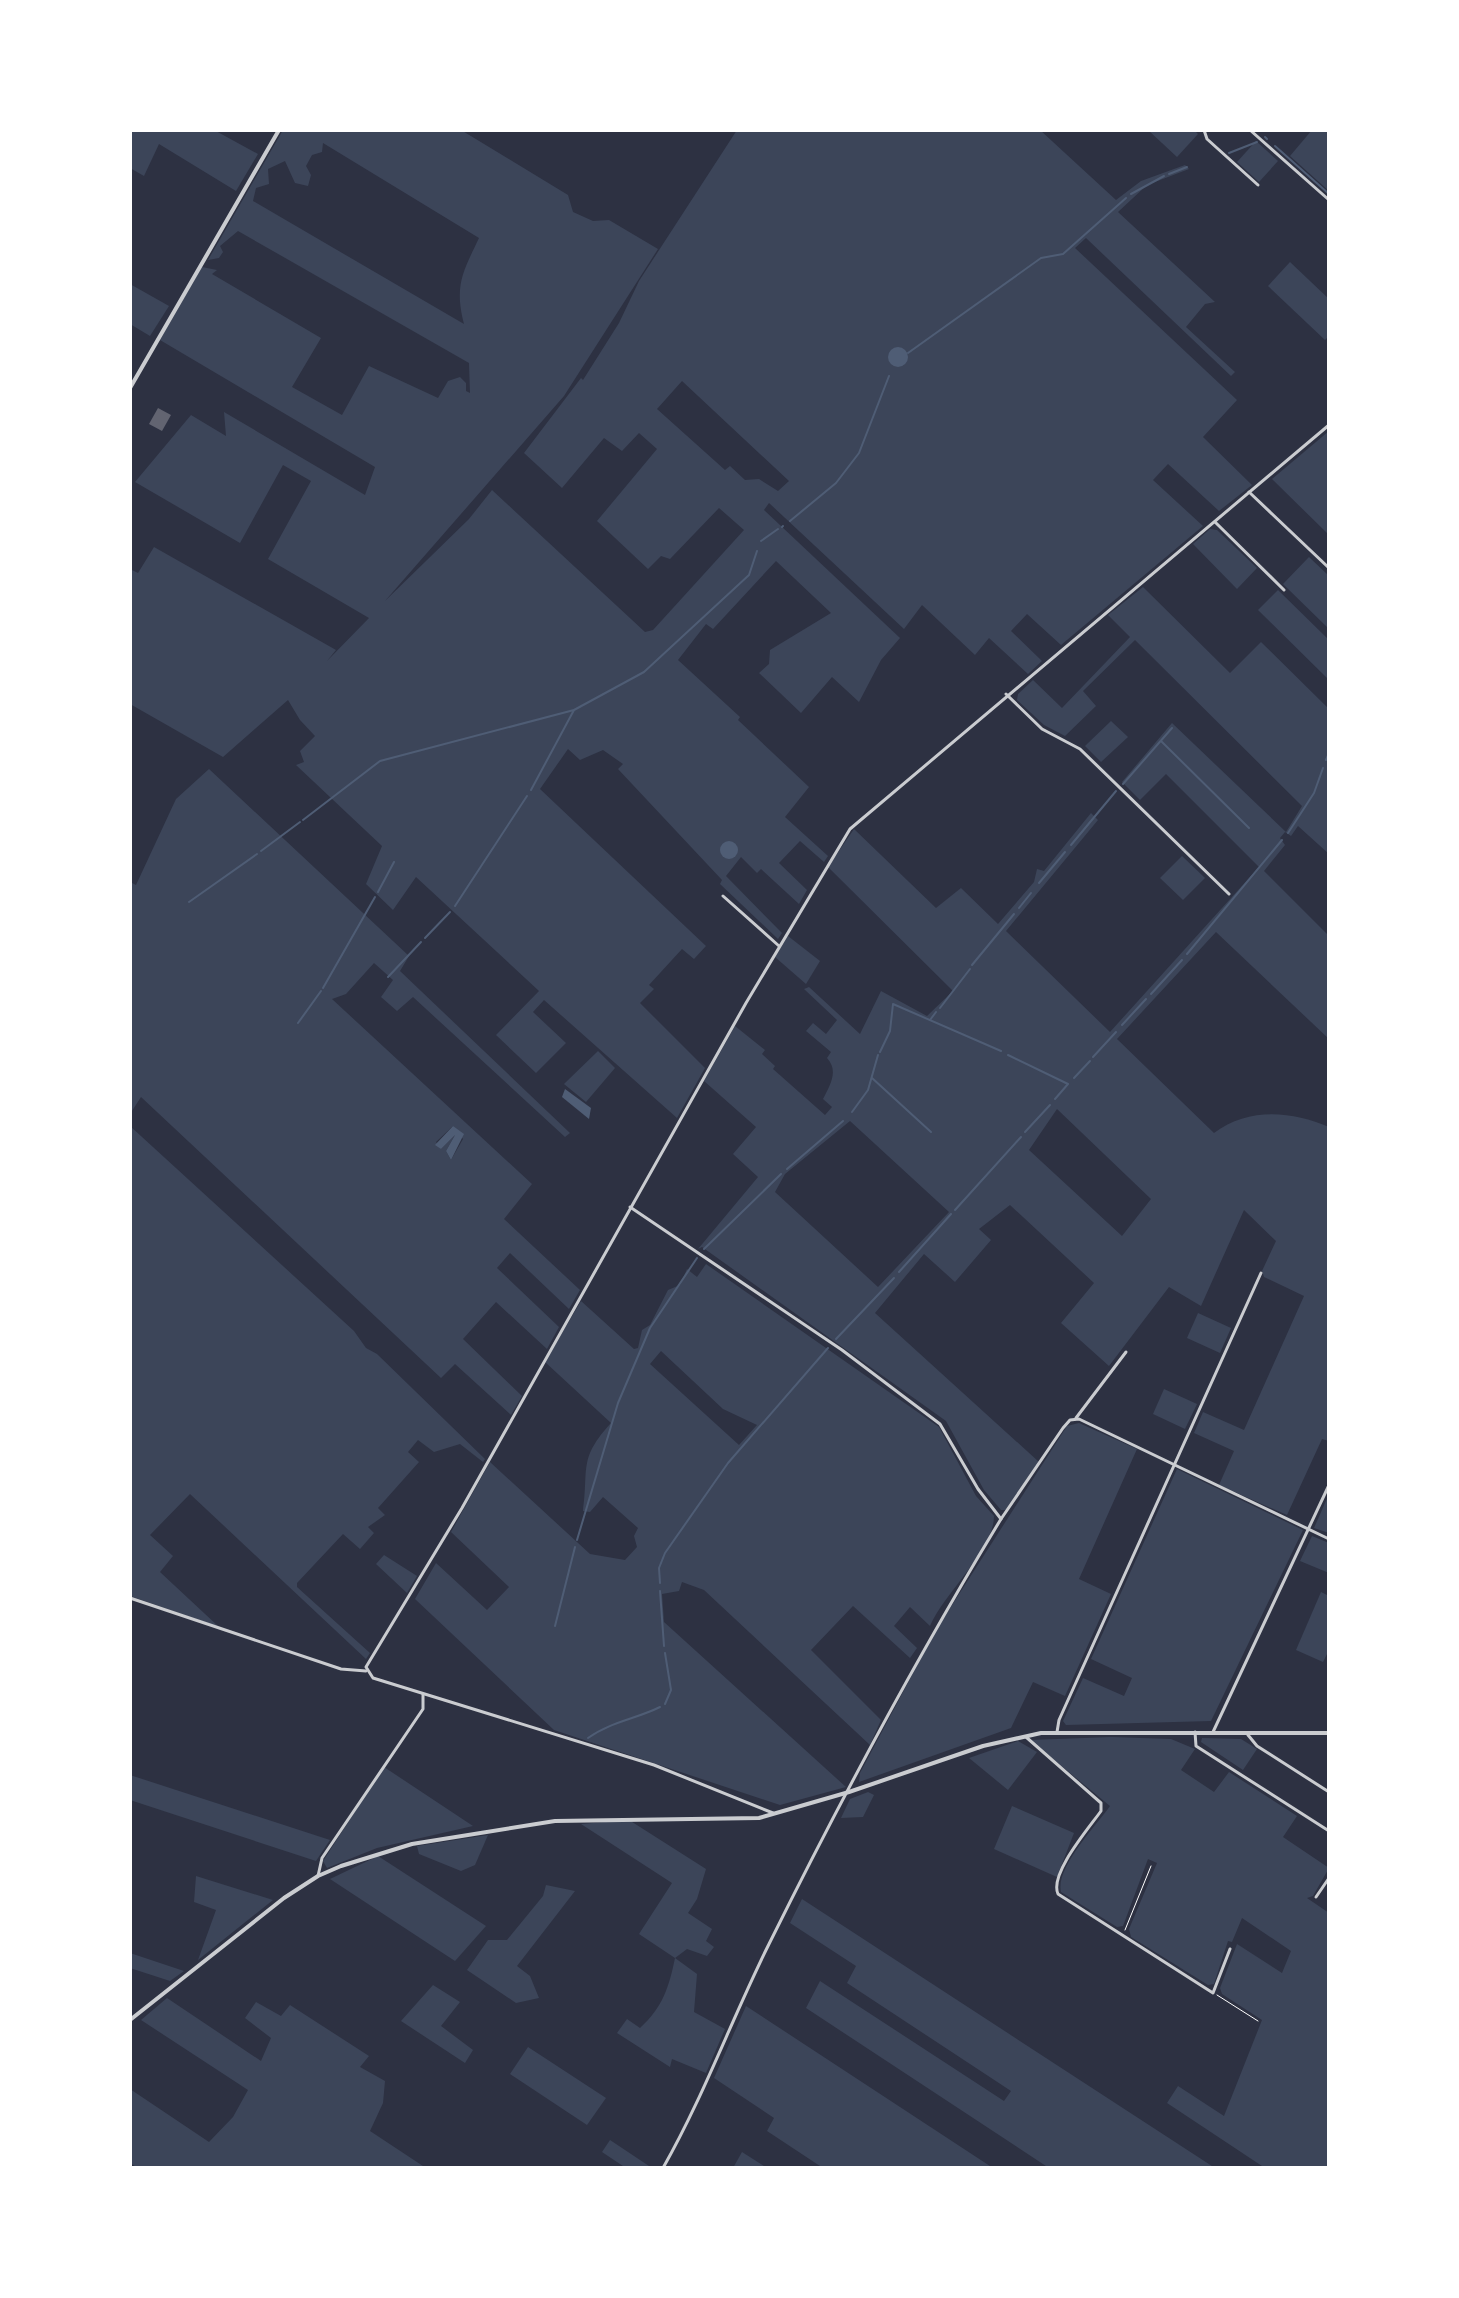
<svg xmlns="http://www.w3.org/2000/svg" width="1459" height="2298" viewBox="0 0 1459 2298" font-family="Barlow,sans-serif">
  <rect width="100%" height="100%" fill="#2d3142"/>
  <g fill="#3c4559" fill-rule="evenodd">
    <path d="M130,130H214L258,154L236,191L159,144L144,176L130,168Z"/>
    <path d="M283,130H461L568,195L573,212L593,221L609,220L658,249L564,396L385,601L469,519L492,490L645,632L653,630L744,530L719,508L670,559L661,556L648,569L597,521L657,449L639,433L622,451L604,438L562,488L524,453L581,378L583,380L619,323L639,281L737,130H1040L1116,200L1141,181L1185,165L1189,169L1147,185L1118,212L1215,302L1205,304L1186,327L1235,372L1231,376L1086,238L1075,248L1237,400L1203,437L1252,485L1219,511L1168,464L1153,480L1203,526L1061,645L1027,614L1011,631L1042,661L1028,674L989,638L975,655L922,605L904,629L769,503L764,510L900,638L881,660L859,702L832,677L801,713L759,673L769,664L770,650L831,613L776,561L713,629L706,624L678,660L740,717L738,720L809,787L785,817L828,856L824,862L800,841L779,863L807,890L799,904L761,869L757,873L741,857L726,876L782,933L778,939L720,884L722,880L618,769L623,764L603,750L580,760L568,749L540,789L706,946L694,959L682,949L649,985L654,989L640,1003L705,1068L677,1118L544,1000L533,1012L566,1043L536,1073L496,1035L539,991L416,877L393,910L366,884L382,846L296,765L304,762L300,751L315,736L300,720L288,700L223,757L130,704V569L138,573L154,547L336,650L327,661L369,618L268,559L311,481L283,465L240,543L135,482L191,415L226,436L224,412L365,495L375,467L160,340L202,267L217,270L212,274L321,338L292,387L342,415L369,366L438,398L448,381L460,377L466,383V391L470,393L469,363L238,231L220,246L223,252L219,258L208,260ZM323,143L479,238C463,272 454,285 464,324L253,201L256,188L269,184L268,169L285,161L295,183L308,186L311,175L306,166L312,155L322,152ZM682,381L789,481L778,491L759,479L745,480L730,466L725,470L657,409Z"/>
    <path d="M1148,130H1194L1198,134L1177,157Z"/>
    <path d="M1312,130H1329V191L1290,156Z"/>
    <path d="M1256,141L1278,161L1259,182L1237,162Z"/>
    <path d="M1290,262L1329,299V336L1325,340L1268,286Z"/>
    <path d="M130,284L169,306L150,336L130,324Z"/>
    <path d="M1329,431V535L1272,479Z"/>
    <path d="M1210,529L1217,530L1257,568L1237,589L1193,544Z"/>
    <path d="M1309,557L1329,576V629L1283,584Z"/>
    <path d="M1143,587L1230,673L1261,642L1329,709V854L1298,826L1291,836L1285,832L1280,838L1285,845L1264,871L1329,936V1039L1216,932L1117,1039L1214,1133C1248,1107 1292,1111 1329,1127V1441L1322,1439L1287,1515L1219,1485L1234,1451L1194,1433L1203,1412L1244,1430L1304,1296L1264,1277L1262,1271L1276,1241L1244,1210L1201,1306L1169,1287L1109,1366L1061,1323L1094,1283L1010,1205L979,1229L991,1240L955,1282L924,1254L875,1313L1039,1462L1006,1510H1001L984,1490L946,1421L702,1247L698,1249L758,1177L733,1154L756,1127L704,1081L735,1026L765,1050L762,1054L775,1066L773,1069L825,1115L832,1107L823,1099C830,1085 839,1071 827,1058L831,1052L806,1031L813,1023L826,1034L837,1020L804,989L809,987L860,1034L881,991L927,1016L953,991L828,867L854,829L936,908L961,888L998,924L1034,882L1037,869L1044,871L1091,813L1098,820L1006,931L1110,1032L1259,867L1166,774L1140,800L1122,782L1172,723L1286,832L1302,806L1135,640L1083,691L1096,706L1065,736L1044,725L1017,700L1018,694L1033,680L1062,708L1130,637L1108,615ZM1057,1109L1151,1199L1122,1236L1029,1150ZM850,1121L949,1212L878,1287L775,1192L785,1174Z"/>
    <path d="M1278,590L1329,640V680L1258,610Z"/>
    <path d="M1111,721L1128,737L1101,762L1085,746Z"/>
    <path d="M209,769L409,956L400,971L570,1133L565,1137L413,997L397,1011L381,997L393,980L374,963L346,994L332,999L532,1184L504,1219L580,1290L569,1309L510,1253L497,1268L559,1327L547,1349L496,1302L463,1339L522,1396L511,1415L455,1364L441,1378L141,1097L130,1114V882L136,885L176,799ZM453,1126L463,1139L451,1160L446,1151L455,1135L441,1149L436,1142Z"/>
    <path d="M1182,856L1205,878L1183,900L1160,878Z"/>
    <path d="M788,936L820,961L806,984L775,957Z"/>
    <path d="M598,1051L615,1068L586,1102L564,1084Z"/>
    <path d="M130,1126L354,1331L366,1348L377,1354L485,1459L483,1462L460,1444L434,1452L418,1440L408,1452L419,1462L378,1508L385,1515L368,1527L374,1533L360,1549L343,1534L297,1583V1587L370,1653L366,1659L190,1494L150,1535L173,1556L160,1572L219,1627L130,1596Z"/>
    <path d="M706,1264L939,1427L976,1496L994,1516C994,1550 944,1593 930,1626L910,1607L894,1626L917,1648L910,1658L853,1606L811,1650L881,1720L870,1745L704,1590L682,1582L679,1591L662,1594L664,1622L846,1787L780,1805L554,1730L415,1599L436,1563L487,1610L509,1587L451,1532L490,1462L590,1554L625,1560L637,1547L634,1536L638,1528L603,1497L590,1512L583,1511C589,1468 578,1459 611,1423L545,1362L581,1301L634,1349L638,1348L642,1330L650,1325L668,1290L680,1285L687,1269L697,1277ZM661,1351L723,1409L757,1425L739,1445L650,1364Z"/>
    <path d="M1198,1313L1231,1328L1220,1353L1187,1338Z"/>
    <path d="M1164,1389L1197,1404L1185,1429L1153,1414Z"/>
    <path d="M1079,1423L1137,1449L1079,1579L1111,1594L1065,1696L1033,1682L1011,1728L859,1782L860,1773L936,1630L1067,1426Z"/>
    <path d="M1177,1469L1303,1530L1211,1721L1066,1725L1063,1721L1083,1678L1124,1696L1132,1678L1091,1659Z"/>
    <path d="M1329,1494V1533L1314,1528Z"/>
    <path d="M1312,1536L1329,1543V1573L1300,1561Z"/>
    <path d="M384,1555L417,1576L407,1593L376,1564Z"/>
    <path d="M1321,1592L1329,1596V1650L1323,1662L1296,1650Z"/>
    <path d="M1111,1737L1171,1739L1195,1749L1181,1770L1214,1792L1229,1772L1297,1816L1283,1837L1329,1868L1313,1896L1307,1898L1329,1913V2168H1265L1167,2103L1178,2086L1224,2116L1262,2020L1222,1994L1220,1988L1237,1944L1282,1973L1291,1951L1242,1918L1232,1942L1228,1941L1214,1984L1208,1985L1131,1937L1129,1929L1157,1863L1148,1859L1123,1926L1117,1927L1061,1892C1055,1868 1096,1826 1110,1806L1030,1740Z"/>
    <path d="M1202,1738L1241,1739L1257,1749L1243,1770L1201,1742Z"/>
    <path d="M1018,1741L1037,1752L1008,1790L969,1758Z"/>
    <path d="M384,1767L473,1826L377,1848L327,1868L323,1861Z"/>
    <path d="M130,1775L330,1840L316,1861L130,1800Z"/>
    <path d="M868,1792L874,1795L863,1817L841,1818L850,1799Z"/>
    <path d="M1012,1806L1074,1833L1057,1877L994,1849Z"/>
    <path d="M629,1820L706,1869L697,1899L688,1913L712,1929L706,1941L714,1947L707,1956L687,1949L675,1958L697,1974L694,2012L725,2029L706,2073L672,2059L670,2067L617,2033L627,2019L640,2028C663,2007 669,1987 675,1958L639,1934L672,1883L581,1824Z"/>
    <path d="M488,1835L475,1865L461,1871L419,1854L417,1846Z"/>
    <path d="M378,1856L486,1926L455,1961L330,1879Z"/>
    <path d="M196,1876L273,1900L198,1960L216,1910L194,1902Z"/>
    <path d="M546,1885L575,1891L517,1966L530,1976L539,1998L516,2003L467,1970L488,1940H507L543,1896Z"/>
    <path d="M802,1899L1215,2168H1049L806,2008L820,1981L1004,2101L1011,2091L847,1983L856,1966L790,1923Z"/>
    <path d="M130,1953L184,1971L170,1981L130,1968Z"/>
    <path d="M433,1985L460,2002L441,2026L473,2050L465,2063L401,2021Z"/>
    <path d="M167,1998L261,2061L271,2038L245,2018L256,2002L281,2016L290,2005L369,2056L360,2067L385,2081L383,2103L370,2131L426,2168H138L130,2163V2089L209,2142L233,2117L248,2090L141,2020Z"/>
    <path d="M746,2006L993,2168H823L767,2131L774,2118L714,2078Z"/>
    <path d="M528,2047L606,2098L587,2125L510,2074Z"/>
    <path d="M610,2140L652,2168H626L602,2152Z"/>
    <path d="M742,2152L767,2168H733Z"/>
  </g>
  <g fill="#4f5d75">
    <circle cx="898" cy="357" r="10"/>
    <circle cx="729" cy="850" r="9"/>
    <path d="M565,1089L591,1108L589,1119L562,1097Z"/>
    <path d="M453,1126L464,1134L451,1160L446,1151L455,1135L441,1149L435,1145Z"/>
  </g>
  <g fill="none" stroke-linecap="round" stroke-linejoin="round">
    <g stroke="#4f5d75" stroke-width="2">
      <path d="M1265,137L1267,139"/>
      <path d="M1275,146L1329,194"/>
      <path d="M1229,153L1257,142"/>
      <path d="M1169,174L1187,167"/>
      <path d="M1131,194L1164,176"/>
      <path d="M908,353L1041,258L1063,254L1126,198"/>
      <path d="M790,521L836,483L859,453L889,376"/>
      <path d="M782,527L783,526"/>
      <path d="M761,541L778,529"/>
      <path d="M1161,741L1249,828"/>
      <path d="M1326,760L1329,753"/>
      <path d="M1123,784L1172,728"/>
      <path d="M531,790L574,710"/>
      <path d="M303,820L380,761L574,710L644,672L749,575L757,551"/>
      <path d="M1288,833L1314,793L1323,768"/>
      <path d="M1071,845L1116,791"/>
      <path d="M261,851L300,822"/>
      <path d="M1039,883L1065,852"/>
      <path d="M378,892L394,862"/>
      <path d="M189,902L257,854"/>
      <path d="M455,906L527,796"/>
      <path d="M1019,908L1031,893"/>
      <path d="M425,938L450,912"/>
      <path d="M1187,954L1282,840"/>
      <path d="M972,965L1014,914"/>
      <path d="M388,977L421,942"/>
      <path d="M323,988L375,897"/>
      <path d="M1151,994L1182,960"/>
      <path d="M940,1008L970,969"/>
      <path d="M930,1020L936,1012"/>
      <path d="M298,1023L321,991"/>
      <path d="M1122,1025L1146,999"/>
      <path d="M880,1052L890,1031L893,1004L1001,1051"/>
      <path d="M1008,1055L1068,1084L1055,1099"/>
      <path d="M1093,1057L1116,1032"/>
      <path d="M872,1078L931,1132"/>
      <path d="M1074,1078L1090,1061"/>
      <path d="M852,1112L868,1090L878,1055"/>
      <path d="M1025,1132L1050,1105"/>
      <path d="M787,1169L843,1121"/>
      <path d="M955,1210L1021,1137"/>
      <path d="M704,1249L781,1174"/>
      <path d="M899,1272L951,1214"/>
      <path d="M836,1339L894,1278"/>
      <path d="M577,1540L618,1403L650,1328L697,1258"/>
      <path d="M660,1583L659,1568L665,1553L728,1463L828,1348"/>
      <path d="M660,1591L664,1646"/>
      <path d="M555,1626L575,1547"/>
      <path d="M665,1653L671,1690L665,1704"/>
      <path d="M588,1738C610,1722 636,1719 660,1707"/>
    </g>
  </g>
  <path fill="#626471" d="M158,408L171,415L162,431L149,424Z"/>
  <g fill="none" stroke-linecap="round" stroke-linejoin="round">
    <g stroke="#fff" stroke-width="1">
      <path d="M1125,1930L1151,1866"/>
      <path d="M1217,1995L1258,2021"/>
    </g>
    <g stroke="#caccd0" stroke-width="3">
      <path d="M1204,130L1207,139L1258,185"/>
      <path d="M1250,130L1329,200"/>
      <path d="M1249,492L1329,568"/>
      <path d="M1215,522L1284,590"/>
      <path d="M1006,694L1042,729L1080,749L1229,894"/>
      <path d="M723,896L779,946"/>
      <path d="M630,1207L842,1350L940,1424L978,1489L1001,1519C917,1657 841,1799 769,1944C732,2018 704,2096 663,2168"/>
      <path d="M1076,1418L1126,1352"/>
      <path d="M1001,1519L1063,1428L1070,1420L1079,1419L1329,1539"/>
      <path d="M130,1598L341,1669L366,1671"/>
      <path d="M1057,1732L1059,1720L1261,1273"/>
      <path d="M1195,1732L1196,1746L1329,1831"/>
      <path d="M1213,1732L1329,1485"/>
      <path d="M1248,1735L1257,1746L1329,1792"/>
      <path d="M1026,1737L1101,1803V1811C1089,1828 1049,1874 1058,1894L1213,1993L1230,1949"/>
      <path d="M773,1813L654,1765L373,1678L366,1667L462,1508L746,1003L850,829L1329,425"/>
      <path d="M318,1876L322,1858L423,1709V1694"/>
      <path d="M1316,1897L1329,1878"/>
    </g>
    <g stroke="#caccd0" stroke-width="4">
      <path d="M130,388L279,130"/>
      <path d="M130,2020L284,1898L318,1876L341,1866L412,1844L555,1821L759,1818L849,1792L983,1746L1041,1733H1329"/>
    </g>
  </g>
  <rect width="1459" height="2298" fill="none" stroke="#ffffff" stroke-width="264"/>
</svg>
